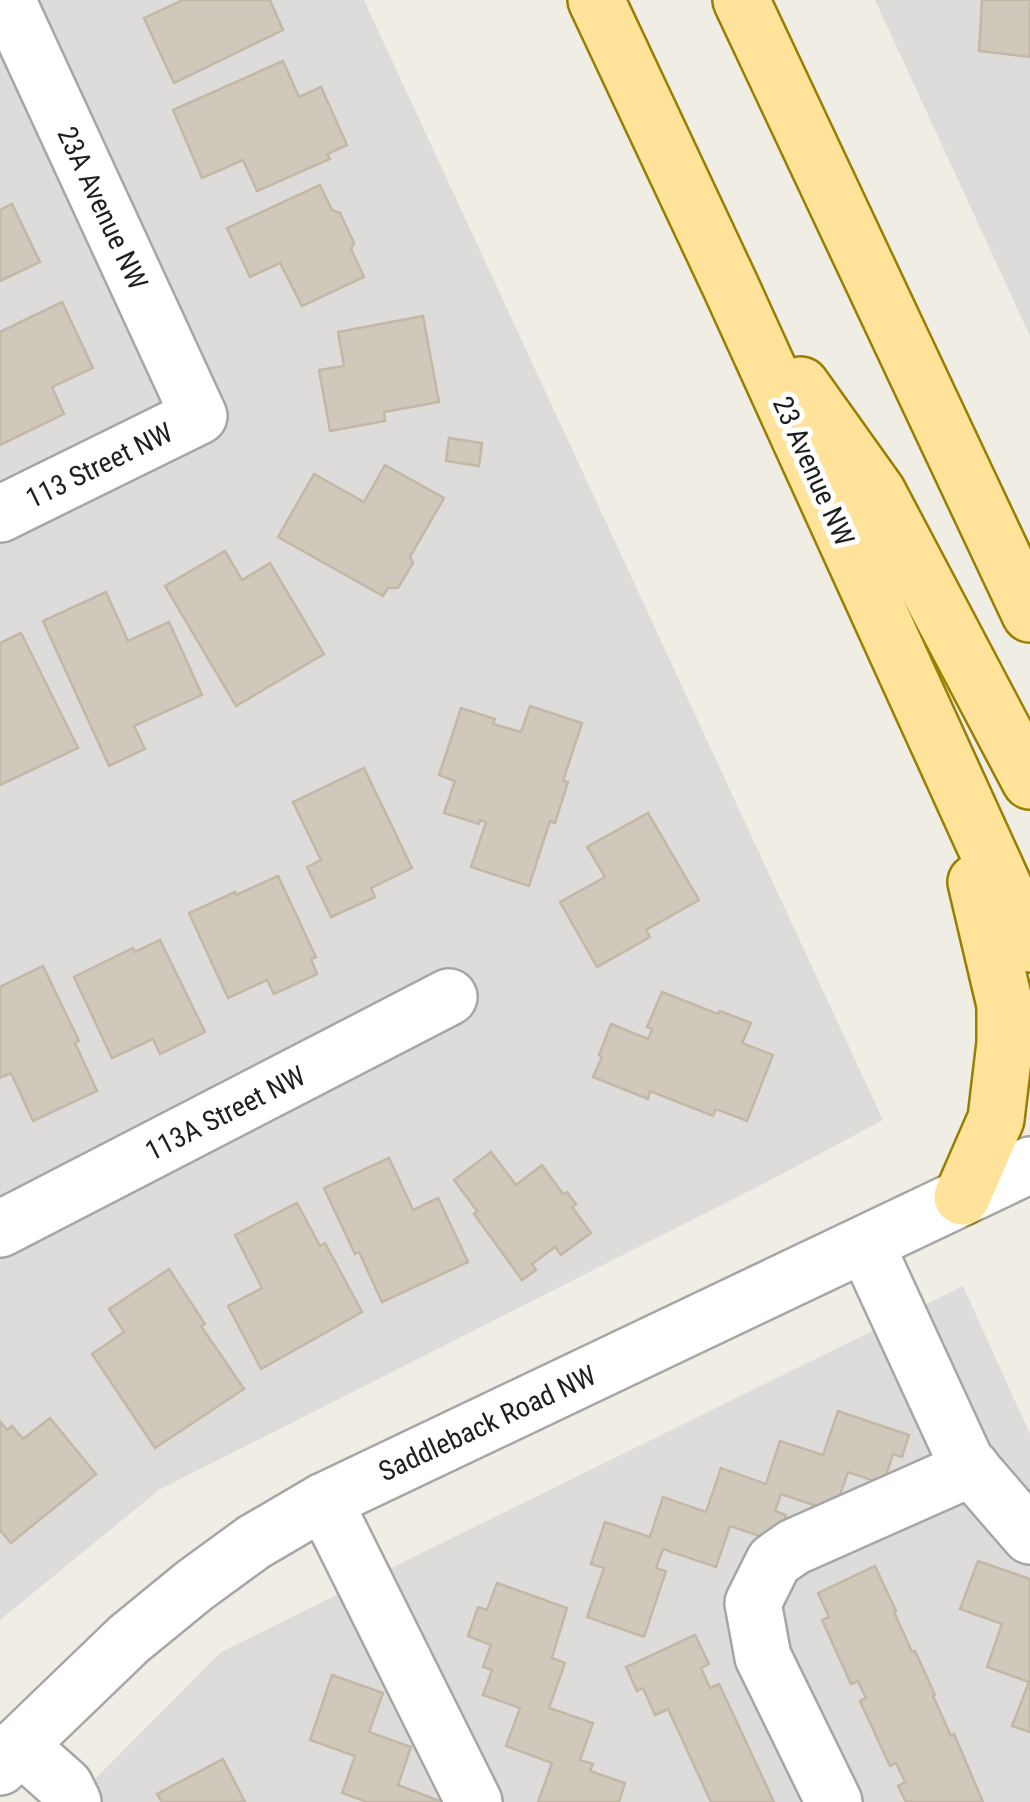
<svg xmlns="http://www.w3.org/2000/svg" width="1030" height="1802" viewBox="0 0 1030 1802" font-family="'Roboto Condensed',sans-serif">
  <rect width="100%" height="100%" fill="#f0eee4"/>
  <g fill="#dddcdb">
    <path d="M0,0H364L883,1120L767,1182L159,1490L0,1620Z"/>
    <path d="M875,0H1030V336Z"/>
    <path d="M963,1286L1030,1434V1802H72L221,1652Z"/>
  </g>
  <g fill="#d1c8bc" stroke="#c3b7a5" stroke-width="2.5">
    <path d="M183,0H270L283,30L174,83L144,18Z"/>
    <path d="M982,0H1030V57L979,51Z"/>
    <path d="M283,61L299,97L321,87L347,145L327,154L330,159L257,191L243,160L202,178L173,110Z"/>
    <path d="M320,185L332,210L340,213L354,243L351,249L364,277L302,306L280,263L250,277L227,228Z"/>
    <path d="M12,204L40,262L0,281V210Z"/>
    <path d="M62,302L93,368L52,387L64,414L0,445V332Z"/>
    <path d="M423,316L439,402L384,412L385,421L330,431L319,370L344,366L338,332Z"/>
    <path d="M449,438L482,443L479,466L446,461Z"/>
    <path d="M385,465L444,498L410,557L413,563L398,588H388L383,596L278,537L314,474L364,502Z"/>
    <path d="M225,551L242,580L270,563L324,654L236,706L165,586Z"/>
    <path d="M106,592L128,641L169,622L202,695L134,726L145,749L109,766L43,621Z"/>
    <path d="M21,633L78,748L0,785V643Z"/>
    <path d="M530,706L582,723L563,781L568,782L555,823L550,821L529,886L471,867L486,822L480,820L479,824L444,813L455,781L439,775L461,708L495,719L493,724L521,732Z"/>
    <path d="M364,768L412,868L371,888L375,897L331,917L307,867L321,860L293,802Z"/>
    <path d="M648,813L699,900L646,930L650,937L597,967L560,902L605,877L587,847Z"/>
    <path d="M278,876L316,957L311,959L317,974L274,994L267,980L228,998L189,913L235,892L236,895Z"/>
    <path d="M160,940L205,1032L160,1054L153,1039L112,1058L74,977L133,948L135,952Z"/>
    <path d="M43,966L79,1041L75,1043L97,1091L33,1121L11,1073L0,1078V987Z"/>
    <path d="M662,992L718,1014L720,1011L751,1023L742,1043L773,1055L747,1121L716,1109L713,1116L650,1091L648,1099L593,1077L602,1057L599,1055L611,1024L648,1039L652,1029L647,1027Z"/>
    <path d="M491,1152L516,1185L542,1165L563,1194L567,1192L576,1204L572,1207L591,1233L561,1255L555,1247L532,1264L536,1270L522,1280L474,1214L477,1211L454,1180Z"/>
    <path d="M389,1158L413,1210L438,1198L468,1262L382,1302L359,1252L355,1254L324,1188Z"/>
    <path d="M297,1203L320,1246L325,1243L362,1312L261,1369L228,1306L262,1288L235,1235Z"/>
    <path d="M169,1269L205,1324L201,1326L244,1389L155,1448L92,1354L124,1332L109,1309Z"/>
    <path d="M838,1411L909,1435L902,1457L893,1454L883,1484L848,1472L834,1512L781,1494L775,1511L786,1515L778,1542L730,1526L716,1567L663,1549L656,1568L666,1571L644,1637L587,1617L604,1568L591,1564L605,1522L650,1537L663,1497L706,1512L721,1468L766,1484L780,1441L823,1455Z"/>
    <path d="M50,1418L96,1474L11,1543L0,1530V1421L7,1430L12,1426L23,1439Z"/>
    <path d="M978,1561L1030,1579V1732L1012,1726L1029,1682L987,1667L1002,1624L960,1609Z"/>
    <path d="M875,1566L896,1611L894,1612L912,1652L915,1651L935,1695L933,1696L951,1736L954,1734L983,1802H906L898,1786L905,1782L896,1763L890,1766L860,1701L866,1698L858,1681L851,1684L822,1620L829,1617L818,1593Z"/>
    <path d="M497,1583L567,1608L552,1658L565,1663L549,1708L593,1723L580,1760L593,1764L590,1771L625,1783L619,1802H538L552,1763L506,1746L520,1708L483,1695L492,1670L483,1667L491,1645L468,1636L478,1607L487,1610Z"/>
    <path d="M695,1635L709,1664L701,1668L710,1688L719,1684L774,1802H711L668,1709L655,1715L643,1688L637,1691L626,1667Z"/>
    <path d="M332,1675L383,1693L369,1732L411,1747L398,1785L442,1802H367L342,1793L355,1756L310,1740Z"/>
    <path d="M223,1759L245,1802H162L157,1794Z"/>
  </g>
  <g fill="none" stroke-linecap="round" stroke-linejoin="round">
    <defs>
      <g id="minor">
        <path d="M0,514L199,416L7,0"/>
        <path d="M0,1229L449,997"/>
        <path d="M866,1245L966,1462L1030,1536"/>
        <path d="M324,1501L474,1802"/>
        <path d="M19,1745L65,1786L73,1802"/>
        <path d="M0,1767L19,1745L129,1639L195,1585L254,1542L324,1501L1030,1165"/>
        <path d="M834,1802L763,1657L753,1603L774,1561L794,1547L972,1468"/>
      </g>
      <g id="major">
        <path d="M596,0L730,285L1030,944"/>
        <path d="M741,0L1030,614"/>
        <path d="M801,385L878,493L1030,781"/>
        <path d="M962,1197L996,1119L1005,1043V1005L976,882"/>
      </g>
    </defs>
    <use href="#minor" stroke="#a6a6a6" stroke-width="60"/>
    <use href="#major" stroke="#997e00" stroke-width="60"/>
    <use href="#minor" stroke="#fff" stroke-width="55"/>
    <use href="#major" stroke="#ffe39a" stroke-width="55"/>
  </g>
  <g text-anchor="middle" stroke-width="10" stroke-linejoin="round" paint-order="stroke">
    <g font-size="28" fill="#1f1f1f" stroke="#fff">
      <text transform="translate(103 208) rotate(65)" y="10">23A Avenue NW</text>
      <text transform="translate(99 465) rotate(-26)" y="10">113 Street NW</text>
      <text transform="translate(814 471) rotate(66)" y="10">23 Avenue NW</text>
      <text transform="translate(225 1113) rotate(-27)" y="10">113A Street NW</text>
      <text transform="translate(487 1423) rotate(-25)" y="10">Saddleback Road NW</text>
    </g>
  </g>
</svg>
